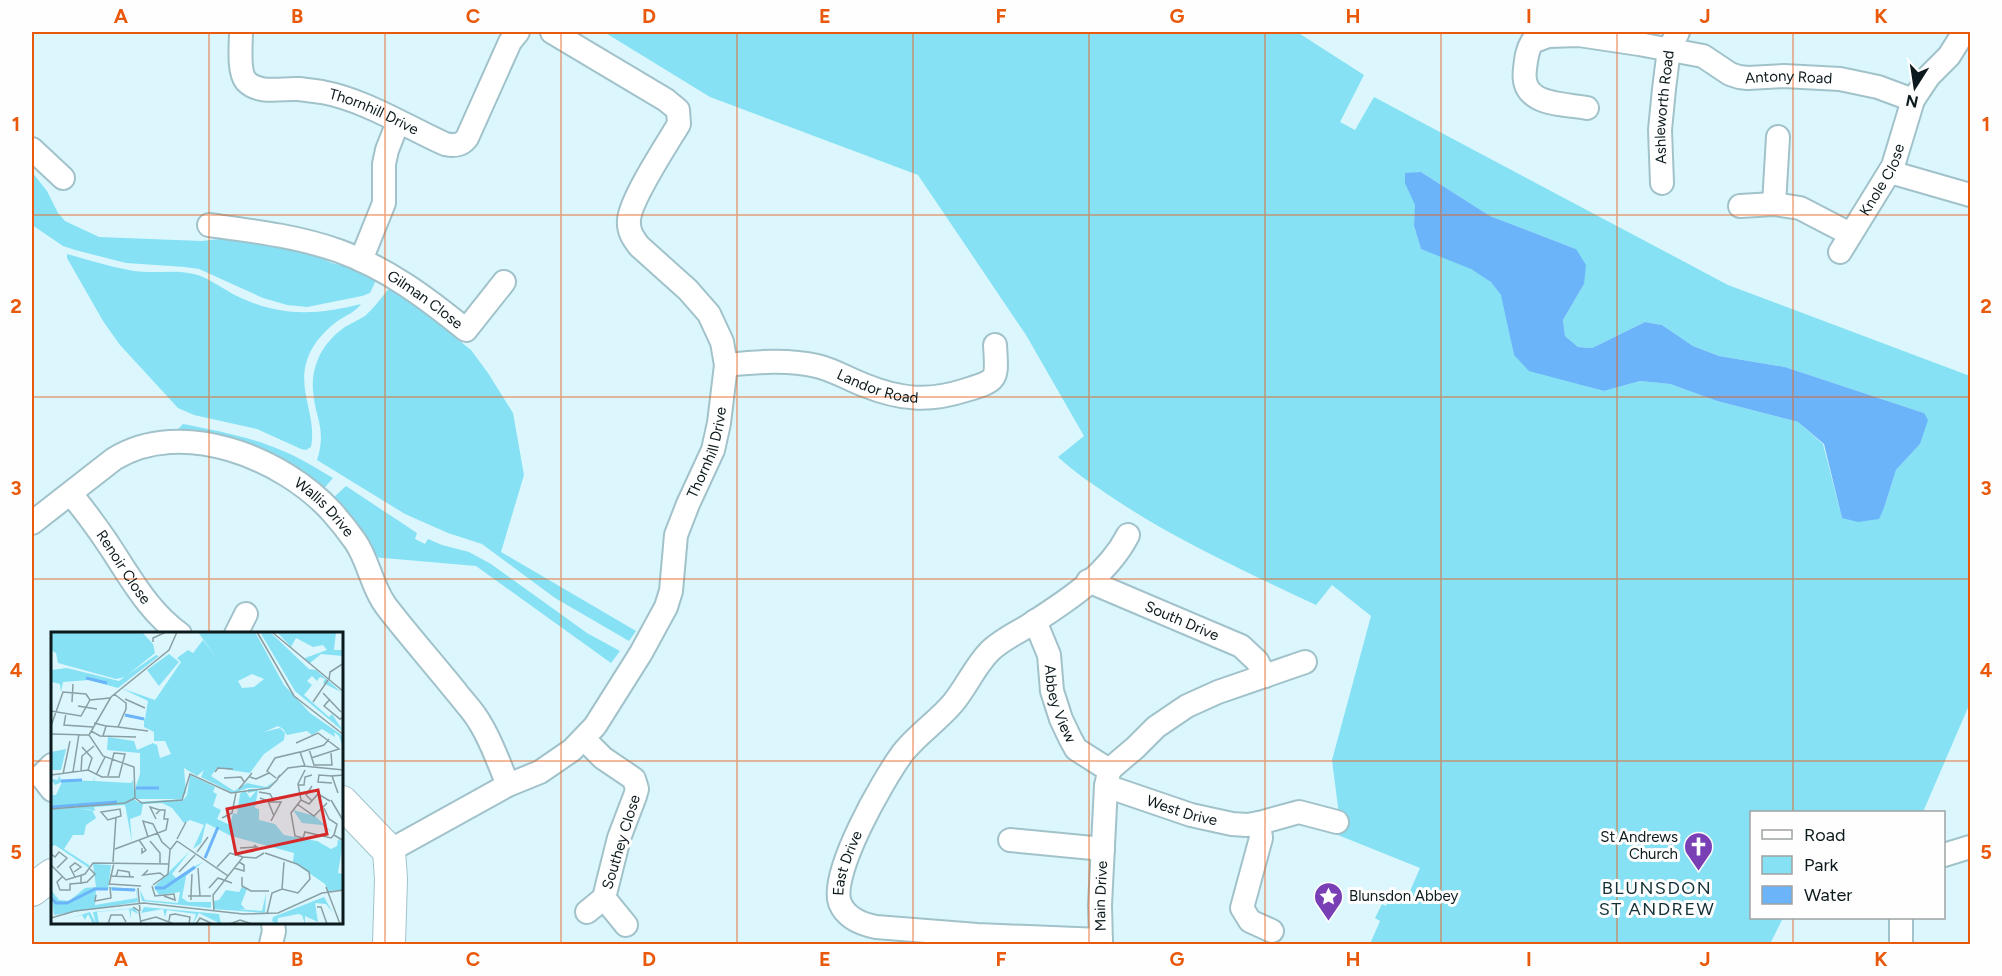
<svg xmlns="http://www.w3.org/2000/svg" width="2002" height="976" viewBox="0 0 2002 976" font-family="Figtree,sans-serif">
  <rect width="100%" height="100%" fill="#dbf7fd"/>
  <g fill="#86e1f4" fill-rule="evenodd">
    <path d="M604,32H1297L1364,75L1340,122L1355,130L1374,97L1728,285L1970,376V703L1923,812H1752V918H1783L1770,944H1370L1380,921L1375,918L1382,904L1386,906L1392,892L1407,898L1420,868L1333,833L1339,815L1332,760L1371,616L1332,585L1316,605C1247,572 1177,541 1113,498C1094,485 1075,473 1058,457L1084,436L1026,335L918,175L710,97ZM1421,172L1490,216L1576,249L1584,284L1563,320L1565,336L1578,347L1592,348L1645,322L1662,325L1693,346L1719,356L1785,367L1924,413L1920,444L1896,470L1884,508L1842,518L1823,444L1798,422L1717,401L1670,384L1640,381L1604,391L1572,382L1514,355C1511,340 1507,306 1501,295C1489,270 1445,258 1421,249L1414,226L1416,205L1405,174Z"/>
    <path d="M32,172L47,191L58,213L65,221L99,237L202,241L228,238L304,251L332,263L352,268L376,280L370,293L362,296L307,307L287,305L263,298L199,269L185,267L126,263L75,250L63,246L32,225Z"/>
    <path d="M67,254C89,260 111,267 134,271C154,274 174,269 194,274C210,278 224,290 239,297C281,317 317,315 361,304C355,312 347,315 339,320C329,327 319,337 313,347C291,384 318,412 311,447L306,450L301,449L257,429L194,415L178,408L120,345L103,321L67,258Z"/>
    <path d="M390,287L399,292L471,350L488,373L513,413L524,475L501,552L636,631L629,641L555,598L482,544L448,533L405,514L317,460C327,429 315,418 313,391C311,365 323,342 345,327C351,323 359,320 365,316C374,308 382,297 390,287Z"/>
    <path d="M183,424C218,431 251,437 283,451C301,458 317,469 333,478L321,492L173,434Z"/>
    <path d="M346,486L417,533L415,539L425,544L428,539L442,545L469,552L491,564L587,633L620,651L611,663L476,566L372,557L332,499Z"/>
  </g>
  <path fill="#6cb4f9" d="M1421,172L1490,216L1576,249L1586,265L1584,284L1563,320L1565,336L1578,347L1592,348L1645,322L1662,325L1693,346L1719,356L1785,367L1924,413L1928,420L1920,444L1896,470L1884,508L1879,519L1858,522L1842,518L1824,444L1798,422L1717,401L1670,384L1640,381L1604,391L1529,371L1514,355L1501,295L1491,282L1471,269L1421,249L1414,226L1415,205L1405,183V173Z"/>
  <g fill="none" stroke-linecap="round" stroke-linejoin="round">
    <defs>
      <g id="street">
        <path id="s1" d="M241,32C241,43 238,72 246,81C259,95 282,88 299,89C307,90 314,91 322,92C365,100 405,126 445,144C454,146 461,146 467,138L510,42L518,32"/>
        <path id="s2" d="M1587,108C1560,103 1520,106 1525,69C1526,59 1527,50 1532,42L1548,36L1579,35L1639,44L1703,56L1730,74L1739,77L1748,78L1784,76L1840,79L1878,87L1913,100"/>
        <path d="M32,149L63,178"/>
        <path d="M1890,172L1970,195"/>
        <path id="s3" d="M1662,183L1660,130L1664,89L1669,49L1678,32"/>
        <path d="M1774,204L1778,137"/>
        <path d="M1740,206L1774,204L1800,208L1850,234"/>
        <path id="s4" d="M209,225C253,231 297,236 339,251C387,268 428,299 466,330L504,282"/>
        <path id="s5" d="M1840,252L1893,166L1913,100L1929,76L1949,56L1964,32"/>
        <path d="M361,260L384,203V164L387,150L398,122"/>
        <path id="s6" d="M726,365C757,362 787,359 817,366C834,370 848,379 864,385C901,400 929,402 966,390C999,380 997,380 995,345"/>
        <path id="s7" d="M71,494C90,517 107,541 123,567C139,592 155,616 180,634"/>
        <path id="s8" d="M32,523L114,459C182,417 283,458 332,512C340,521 348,531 355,541C369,561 371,586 386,606C409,636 434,664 458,694C465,703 474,712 480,723C492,742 499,764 508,785"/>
        <path id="s9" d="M1088,581L1241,646L1257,661L1265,676"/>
        <path id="s10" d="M1035,621L1049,655L1052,691L1061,719L1070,738L1076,749L1109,770"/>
        <path d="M236,634L246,614"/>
        <path d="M584,739L603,758L634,779L637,789L635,796L619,838L604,898L587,912"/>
        <path d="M52,765L41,776L52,790"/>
        <path d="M1109,770L1135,748L1156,727L1187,706L1218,692L1305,662"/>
        <path id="s11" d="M1106,786L1191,815L1232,824L1247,825L1259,823L1299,812L1337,822"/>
        <path d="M1259,823L1261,838L1242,908L1250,921L1272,931"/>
        <path d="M1010,840L1103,849"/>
        <path id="s12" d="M389,851L508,785L540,772L572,750L595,726L641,653L666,607L671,591L676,535L688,504L713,450L719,423L726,365L722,342L709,314L688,290L639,246C633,238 628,231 629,220C630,200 667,144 679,124L678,110L666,100L552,32"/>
        <path d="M1944,855L1970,847"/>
        <path d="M604,898L626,925"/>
        <path id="s13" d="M1101,940L977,935L876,927C861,924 846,918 840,903C829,874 883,780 902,754C914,737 938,721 953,703C967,686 975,666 990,651C1000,641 1016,633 1028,626C1065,602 1107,576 1128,535"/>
        <path d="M271,944L274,931L273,924"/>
        <path id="s14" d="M1101,944L1100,905L1106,786L1109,772"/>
        <path d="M1901,944V918"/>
      </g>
      <g id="secondary">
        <path d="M342,802L389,851L391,879L389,944"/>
        <path d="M32,890L52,875"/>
      </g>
    </defs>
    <use href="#street" stroke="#a1c2ca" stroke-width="26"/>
    <use href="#secondary" stroke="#a1c2ca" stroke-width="34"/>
    <use href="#street" stroke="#fff" stroke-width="22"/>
    <use href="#secondary" stroke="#fff" stroke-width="32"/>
  </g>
  <path fill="none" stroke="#e8590c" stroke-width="1.5" stroke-opacity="0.55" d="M209,32V634M385,32V944M561,32V944M737,32V944M913,32V944M1089,32V944M1265,32V944M1441,32V944M1617,32V944M1793,32V812M32,215H1970M32,397H1970M32,579H1970M32,761H52M342,761H1970M1793,918V944M209,924V944"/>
  <defs>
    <symbol id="church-pin" viewBox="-11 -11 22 30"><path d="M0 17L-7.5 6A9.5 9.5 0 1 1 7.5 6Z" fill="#7940b6" stroke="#fefefe"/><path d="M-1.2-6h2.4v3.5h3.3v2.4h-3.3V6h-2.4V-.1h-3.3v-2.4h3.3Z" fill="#fff"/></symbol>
    <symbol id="sight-pin" viewBox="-11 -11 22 30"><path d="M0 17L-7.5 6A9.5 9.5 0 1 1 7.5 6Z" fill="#7940b6" stroke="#fefefe"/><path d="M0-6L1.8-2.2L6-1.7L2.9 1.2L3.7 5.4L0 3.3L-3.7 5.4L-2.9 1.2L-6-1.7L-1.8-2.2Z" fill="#fff"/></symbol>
  </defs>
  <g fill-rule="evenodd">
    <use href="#church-pin" x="1682" y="830" width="33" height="45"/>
    <use href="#sight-pin" x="1312" y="880" width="33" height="45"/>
  </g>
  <g text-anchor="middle" stroke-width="6" stroke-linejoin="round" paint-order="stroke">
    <g font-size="15" fill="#0d1a1d" stroke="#fefefe">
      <text dy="5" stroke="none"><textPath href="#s2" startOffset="378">Antony Road</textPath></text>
      <text dy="5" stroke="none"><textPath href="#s3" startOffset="76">Ashleworth Road</textPath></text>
      <text dy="5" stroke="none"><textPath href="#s1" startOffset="184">Thornhill Drive</textPath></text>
      <text dy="5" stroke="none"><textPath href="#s5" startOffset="84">Knole Close</textPath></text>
      <text dy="5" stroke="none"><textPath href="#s4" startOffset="232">Gilman Close</textPath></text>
      <text dy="5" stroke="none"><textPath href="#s6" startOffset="156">Landor Road</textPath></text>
      <text dy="5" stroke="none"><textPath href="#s12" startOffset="543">Thornhill Drive</textPath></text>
      <text dy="5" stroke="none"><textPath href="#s8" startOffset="336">Wallis Drive</textPath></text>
      <text dy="5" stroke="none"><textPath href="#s7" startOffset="90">Renoir Close</textPath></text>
      <text dy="5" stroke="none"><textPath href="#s9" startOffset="102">South Drive</textPath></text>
      <text dy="5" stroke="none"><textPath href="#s10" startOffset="87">Abbey View</textPath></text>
      <text dy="5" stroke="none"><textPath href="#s11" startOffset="80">West Drive</textPath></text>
      <text transform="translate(621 842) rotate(-73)" y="5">Southey Close</text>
      <text dy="5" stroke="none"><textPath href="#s13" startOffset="312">East Drive</textPath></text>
      <text dy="5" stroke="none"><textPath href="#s14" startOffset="48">Main Drive</textPath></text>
    </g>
    <g font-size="15" fill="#0d1a1d" stroke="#fefefe" text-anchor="end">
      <text x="1678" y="842">St Andrews<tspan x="1678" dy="17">Church</tspan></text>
      <text x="1349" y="901" text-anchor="start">Blunsdon Abbey</text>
    </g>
    <g font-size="18" letter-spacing="1.5" fill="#123036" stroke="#fefefe">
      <text x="1657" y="894">BLUNSDON<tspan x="1657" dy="21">ST ANDREW</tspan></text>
    </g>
  </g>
  <g transform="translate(51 632)">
    <rect width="292" height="292" fill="#dbf7fd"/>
    <path d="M0,0H91L102,12L104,21L74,45L65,47L7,31L5,21L0,18ZM147,0H204L233,53L259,81L292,104V115L288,104L283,100L284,105L271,97L261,103L256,99L236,103L232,97L227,94L213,100L229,96L234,101L233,108L213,122L199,141L166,136L160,144L183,159L196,151L215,155L224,149L217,156H197L182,161L150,145L153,138L146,144L133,136L135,161L130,167H83L87,170L133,167L136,163L139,143L164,155L162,160L166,162L162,174L170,178L166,187L179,193L182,181L186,182L189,162L194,158L199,166L205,159L197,161V157H207L204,176L208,177V188L224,192L233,203L266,209L280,217L286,214L287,207L292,210L287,241L292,242V258L277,259L274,252L242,230L243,221L180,204L155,191L150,211L142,217L153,193L139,188L133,191L121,176L111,171L92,172L90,183L79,187L81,210L74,173L43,175L44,179L22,176L65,170L0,176V163H5L11,150L4,153L0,147L7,148L8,143L10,148L42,149L44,143L43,149L80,151L82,148L83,160L89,142V121L56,118L57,105L83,109L86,118L102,111L106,113L109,126L120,122L114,109H103V100L93,95V88L72,84L94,87L97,69L70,56L104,68L130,30L126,26L137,18L142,21L152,8L166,27ZM201,42L213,47L203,55L191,56L187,49ZM209,0H219L258,37L265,38L290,60L272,51L274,47L269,45L266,49L261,44L256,49L261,53L253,63L278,85L281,82L292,99L244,59ZM226,0H285L283,18H292V24L270,22L258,32L254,26L276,18L272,13L262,15L245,6L240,15ZM118,22L128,30L108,54L96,38ZM105,23L108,24L67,56L38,48L12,50L10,60L9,52L1,50L0,56V38L16,36L68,49ZM15,117L10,138H0V120ZM21,176L41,178L45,186L35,193L33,203H22L13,217L38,233V236L4,213L0,215V177ZM242,178L264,184L282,201L271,193L251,191ZM139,219L121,242L125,246L153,229L135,244L131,266L137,270H160V276L91,269L89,258L94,268L127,271L129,260L108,263L103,255ZM42,232L60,233L57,258H45L44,273L86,266L85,258H60V255L85,257L86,261L87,270L3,283L0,258L8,268L18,269L34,256L45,255ZM191,255L196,257L190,272L194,277H187L211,279L215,261L214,281L162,277L163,269L168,268L175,258L188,260ZM273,265L282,281L275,272L264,271L267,290L254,284V292L251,283L247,282L227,286L226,292L221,289L222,285ZM93,275L168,282L170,292L148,281L142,292L145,282L116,278L114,285L112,277L90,281ZM84,276L87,282L80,278V287L78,277L46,280L48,292H42L37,282L34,288L31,283L17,287L39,280L45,292L42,280Z" fill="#86e1f4" fill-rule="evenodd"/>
    <path fill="none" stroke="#6cb4f9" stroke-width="3" d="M35,46L56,51M74,83L93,87M10,149L31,148M85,156H108M1,175L66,170M154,226L167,195M104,256H113L144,235M61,257L84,258M0,266L5,271H16L44,257H57"/>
    <path fill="none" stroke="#899fa3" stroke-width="1.5" d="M206,0L243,64L293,103M221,0L293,60M102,10V6L115,0M278,48L279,40L293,31M272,61L290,80M74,67L94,76M279,67L273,74L289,87L293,85M21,70L22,52M262,70L277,48M27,74L46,77M0,79L30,84L39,68L59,66M15,81L13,93L42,95M43,91L55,94L52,104M0,94L12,60L35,62L39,68M55,94L67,95L75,77V71L63,62M67,95L97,99M40,99L49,104L85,105M0,102L38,103M245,111L267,101L288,117L260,126M31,115L41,126L37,138M258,117L263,133H281L280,121M250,120L273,113L278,107M254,138L247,152L250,168L258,172L267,162L279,169M30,139L31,124L43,114M22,140L28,102M164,140L167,136L182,137M12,142L19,109M0,143L37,138L51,145H68L74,122L63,121L57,144M45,143L54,125M229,143L226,147L237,136L252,134L293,138M281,144L268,143L267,150L281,151M199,145L205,147L218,141M173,146L190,145L194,151M225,146L216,139L224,126L249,120L254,134M247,153H253L254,145L261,143M188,157L201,141M208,160L219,162L223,169M287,161L281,144L293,143M84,166L83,135L52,124L38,103L60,65L118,18L126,0M84,166L91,171L131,168L139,142L180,161L218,156L227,147M209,166L217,169L223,184M250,168L240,181L244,204L252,206L254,200L280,206L283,203L293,209M280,168L293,190M261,169L255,163L261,154M217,170H230L220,189M246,172L263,184L276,171M273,176L278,187L286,192L283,203M0,177L74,171L84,166M69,177L70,184L57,188L50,180ZM105,182L109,178L99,175L105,187M171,186L181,181L185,161M97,205L92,189L102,192L111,210L119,217M126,207L135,190M88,208L95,218L91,221V216M99,209L109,221V231M126,209L177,244L162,263L163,279M189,216L206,215L203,213M64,217L115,198L117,187H113L114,178H109M146,220L157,205M214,221L246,232L258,240L259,247L247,261L231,257L221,261L216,282M0,222L4,225L8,220L16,226L6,236M62,230L65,185M0,233L15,248L34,242L42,231L118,232M166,235L179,221L192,225M147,236L149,264M183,236L193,239V233L188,230M97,238L92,243L109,241L114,245M23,240L30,235L24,231L19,235L24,245M128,240L144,223M30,244V251L36,250L44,242L39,237M59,244L83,245M177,244L192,225L205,226L213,221M11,245L6,250L9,258H19V252L30,251M65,245L67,238L78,240L79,245M191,245V254L200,259H218M58,252L90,254M58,253L63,231M102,253L117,242L119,218L126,209M101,254L104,264L123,262L124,268L113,264M275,255L289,292M87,256L89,279M158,256L167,246L181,251M231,257L233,230M45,263L44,269L60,266L59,255M137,264H140L141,242M140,268V264H160M82,275L88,279L90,292M266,275H270L276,292M0,286L24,279L93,271L192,282L227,281L271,261L293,258M90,289L105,285L123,292M118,289L119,283L124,282L139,285L138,292M57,292L60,283H71L75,290M145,292L149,286L162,292M179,292L189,288L201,292"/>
    <path fill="#d62828" fill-opacity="0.15" stroke="#d62828" stroke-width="3" d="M267,158L276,202L185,222L176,177Z"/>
    <rect width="292" height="292" fill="none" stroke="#0d1a1d" stroke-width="3"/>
  </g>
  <rect width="2002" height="976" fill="none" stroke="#fefefe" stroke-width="66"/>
  <rect x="1750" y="811" width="195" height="108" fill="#fefefe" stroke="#9ea3a4" stroke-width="1.5"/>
  <rect x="1762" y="830" width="30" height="9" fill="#ffffff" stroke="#9ea3a4" stroke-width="1.5"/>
  <text x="1804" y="841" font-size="18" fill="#0d1a1d">Road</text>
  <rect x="1762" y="856" width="30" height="18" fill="#86e1f4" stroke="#9ea3a4" stroke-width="1.5"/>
  <text x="1804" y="871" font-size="18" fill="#0d1a1d">Park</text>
  <rect x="1762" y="886" width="30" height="18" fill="#6cb4f9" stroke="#9ea3a4" stroke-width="1.5"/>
  <text x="1804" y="901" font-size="18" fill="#0d1a1d">Water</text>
  <g transform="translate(1915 87) rotate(192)" stroke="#fefefe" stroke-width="4.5" paint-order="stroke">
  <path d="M0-4.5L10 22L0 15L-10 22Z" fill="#0d1a1d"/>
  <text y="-9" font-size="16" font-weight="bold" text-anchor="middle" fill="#0d1a1d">N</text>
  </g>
  <rect x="33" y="33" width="1936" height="910" fill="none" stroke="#e8590c" stroke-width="2"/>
  <g font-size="20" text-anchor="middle" font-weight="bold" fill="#e8590c">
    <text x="121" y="23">A</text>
    <text x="297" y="23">B</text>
    <text x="473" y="23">C</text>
    <text x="649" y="23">D</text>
    <text x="825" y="23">E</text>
    <text x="1001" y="23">F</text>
    <text x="1177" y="23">G</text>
    <text x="1353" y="23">H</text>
    <text x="1529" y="23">I</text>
    <text x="1705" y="23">J</text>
    <text x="1881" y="23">K</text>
    <text x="16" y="131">1</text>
    <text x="1986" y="131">1</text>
    <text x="16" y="313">2</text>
    <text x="1986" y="313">2</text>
    <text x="16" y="495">3</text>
    <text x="1986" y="495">3</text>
    <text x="16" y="677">4</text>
    <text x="1986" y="677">4</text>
    <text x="16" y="859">5</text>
    <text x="1986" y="859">5</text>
    <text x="121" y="966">A</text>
    <text x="297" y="966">B</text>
    <text x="473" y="966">C</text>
    <text x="649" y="966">D</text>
    <text x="825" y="966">E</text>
    <text x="1001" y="966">F</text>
    <text x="1177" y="966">G</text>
    <text x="1353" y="966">H</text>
    <text x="1529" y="966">I</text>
    <text x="1705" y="966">J</text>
    <text x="1881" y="966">K</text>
  </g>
</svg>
